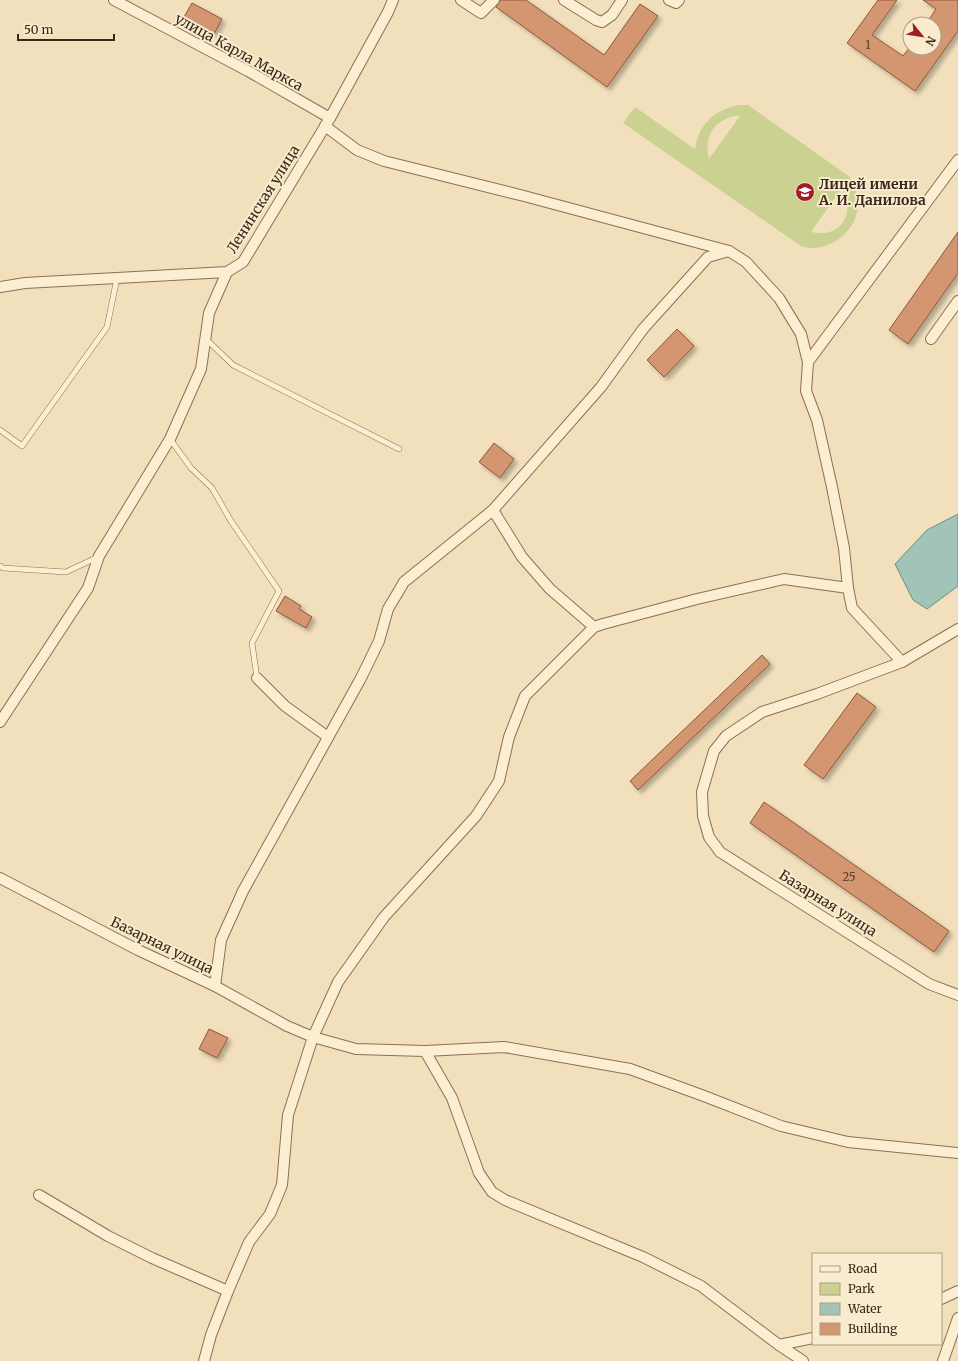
<svg xmlns="http://www.w3.org/2000/svg" width="958" height="1361" viewBox="0 0 958 1361" font-family="Merriweather,serif">
  <defs>
    <filter id="shadow"><feDropShadow dx="3.5" dy="3.5" stdDeviation="2" flood-color="#0004"/></filter>
  </defs>
  <rect width="100%" height="100%" fill="#f2e0bd"/>
  <path fill="#cbd190" fill-rule="evenodd" d="M739,105H748L850,177C853,185 857,192 858,201C859,225 840,245 816,248C812,249 806,247 801,246L623,123L635,107L695,149C699,123 715,110 739,105ZM734,116H740L709,159C704,138 712,122 734,116ZM842,188C856,213 841,239 811,232Z"/>
  <path fill="#a1c3b8" stroke="#679185" d="M958,514V586L927,609L913,600L895,564L927,530Z"/>
  <g fill="#d4966f" stroke="#8d5738" filter="url(#shadow)">
    <path d="M500,0H526L604,55L640,4L658,16L607,87L496,7Z"/>
    <path d="M878,0H897L872,35L903,56L909,48H934V24H926L936,9L923,0H958V31L915,91L847,43Z"/>
    <path d="M192,3L222,19L214,34L184,17Z"/>
    <path d="M958,232V273L908,344L889,330Z"/>
    <path d="M677,329L694,346L664,377L647,360Z"/>
    <path d="M494,443L514,459L500,478L479,462Z"/>
    <path d="M285,596L301,606L299,609L312,617L306,628L276,611Z"/>
    <path d="M762,655L770,664L638,790L630,781Z"/>
    <path d="M857,693L876,707L823,779L804,765Z"/>
    <path d="M764,802L949,931L934,952L750,823Z"/>
    <path d="M209,1029L228,1038L217,1058L199,1049Z"/>
  </g>
  <g fill="none" stroke-linecap="round" stroke-linejoin="round">
    <defs>
      <g id="lane">
        <path d="M206,339L233,365L399,449"/>
        <path d="M0,430L22,446L107,327L117,278"/>
        <path d="M170,439L191,468L212,488L231,521L279,591L252,643L257,678"/>
        <path d="M0,566L3,568L66,572L98,557"/>
      </g>
      <g id="street">
        <path d="M114,0L248,71L330,118"/>
        <path d="M461,0L481,13L494,0"/>
        <path d="M564,0L596,20L602,22L612,15L622,0"/>
        <path d="M669,0L676,3L679,0"/>
        <path d="M325,126L357,150L384,161L524,196L729,251L746,262L779,298L801,334L808,362L806,391L817,420L832,487L844,548L848,588"/>
        <path d="M0,287L25,283L227,272L243,262L330,118L388,12L393,0"/>
        <path d="M931,339L958,301"/>
        <path d="M808,362L958,160"/>
        <path d="M493,510L522,557L550,589L594,627"/>
        <path d="M958,629L902,662L817,694L762,712L726,736L714,751L702,792L703,816L709,837L720,852L929,984L958,995"/>
        <path d="M257,678L285,706L328,737"/>
        <path d="M0,722L88,588L99,556L170,439L201,369L209,313L227,272"/>
        <path d="M0,878L138,950L215,986L287,1026L313,1037L356,1049L425,1051L504,1047L630,1069L704,1096L781,1126L848,1142L958,1153"/>
        <path d="M215,986L221,940L243,891L361,678L379,641L388,609L404,582L493,510L601,387L643,329L708,257L729,251"/>
        <path d="M425,1051L452,1098L479,1173L492,1192L505,1200L643,1257L701,1286L779,1345L803,1361"/>
        <path d="M39,1195L108,1236L152,1258L228,1291"/>
        <path d="M941,1299L958,1291"/>
        <path d="M779,1345L813,1338"/>
        <path d="M204,1361L211,1335L228,1291L249,1242L270,1214L282,1185L288,1115L313,1037L338,982L384,917L476,816L499,781L509,737L525,696L594,627L603,624L697,599L784,579L848,588L852,608L902,662"/>
        <path d="M943,1361L958,1318"/>
      </g>
    </defs>
    <use href="#lane" stroke="#8b7054" stroke-width="6"/>
    <use href="#street" stroke="#8b7054" stroke-width="12"/>
    <use href="#lane" stroke="#fceed0" stroke-width="5"/>
    <use href="#street" stroke="#fceed0" stroke-width="10"/>
  </g>
  <defs>
    <symbol id="school-disc" viewBox="-11 -11 22 22"><circle r="9.5" fill="#a01e23" stroke="#f9ebcd"/><path d="M0-5L7-2L0 1L-7-2ZM-4 1L0 2.5L4 1V4Q0 6-4 4Z" fill="#fff"/></symbol>
  </defs>
  <g fill-rule="evenodd">
    <use href="#school-disc" x="794" y="181" width="22" height="22"/>
  </g>
  <g text-anchor="middle" stroke-width="4" stroke-linejoin="round" paint-order="stroke">
    <g font-size="12" fill="#60442f">
      <text x="868" y="49">1</text>
      <text x="849" y="881">25</text>
    </g>
    <g font-size="14" fill="#39281a" stroke="#f9ebcd">
      <text transform="translate(239 52) rotate(29)" y="5">улица Карла Маркса</text>
      <text transform="translate(263 199) rotate(-58)" y="5">Ленинская улица</text>
      <text transform="translate(828 903) rotate(32)" y="5">Базарная улица</text>
      <text transform="translate(162 945) rotate(26)" y="5">Базарная улица</text>
    </g>
    <g font-size="14" font-weight="bold" fill="#39281a" stroke="#f9ebcd" text-anchor="start">
      <text x="819" y="189">Лицей имени<tspan x="819" dy="16">А. И. Данилова</tspan></text>
    </g>
  </g>
  <rect x="812" y="1253" width="130" height="92" fill="#f9ebcd" stroke="#ac9d85"/>
  <rect x="820" y="1266" width="20" height="6" fill="#fceed0" stroke="#ac9d85"/>
  <text x="848" y="1273" font-size="12" fill="#39281a">Road</text>
  <rect x="820" y="1283" width="20" height="12" fill="#cbd190" stroke="#ac9d85"/>
  <text x="848" y="1293" font-size="12" fill="#39281a">Park</text>
  <rect x="820" y="1303" width="20" height="12" fill="#a1c3b8" stroke="#ac9d85"/>
  <text x="848" y="1313" font-size="12" fill="#39281a">Water</text>
  <rect x="820" y="1323" width="20" height="12" fill="#d4966f" stroke="#ac9d85"/>
  <text x="848" y="1333" font-size="12" fill="#39281a">Building</text>
  <g transform="translate(922 36) rotate(120)"><circle r="19" fill="#f9ebcd" stroke="#ac9d85"/>
  <path d="M0-3L7 15L0 10L-7 15Z" fill="#a01e23"/>
  <text y="-6" font-size="11" font-weight="bold" text-anchor="middle" fill="#39281a">N</text>
  </g>
  <path d="M18 34v6h96v-6" fill="none" stroke="#39281a" stroke-width="2"/>
  <text x="24" y="34" font-size="12" fill="#39281a" stroke="#f9ebcd" stroke-width="3" paint-order="stroke">50 m</text>
</svg>
